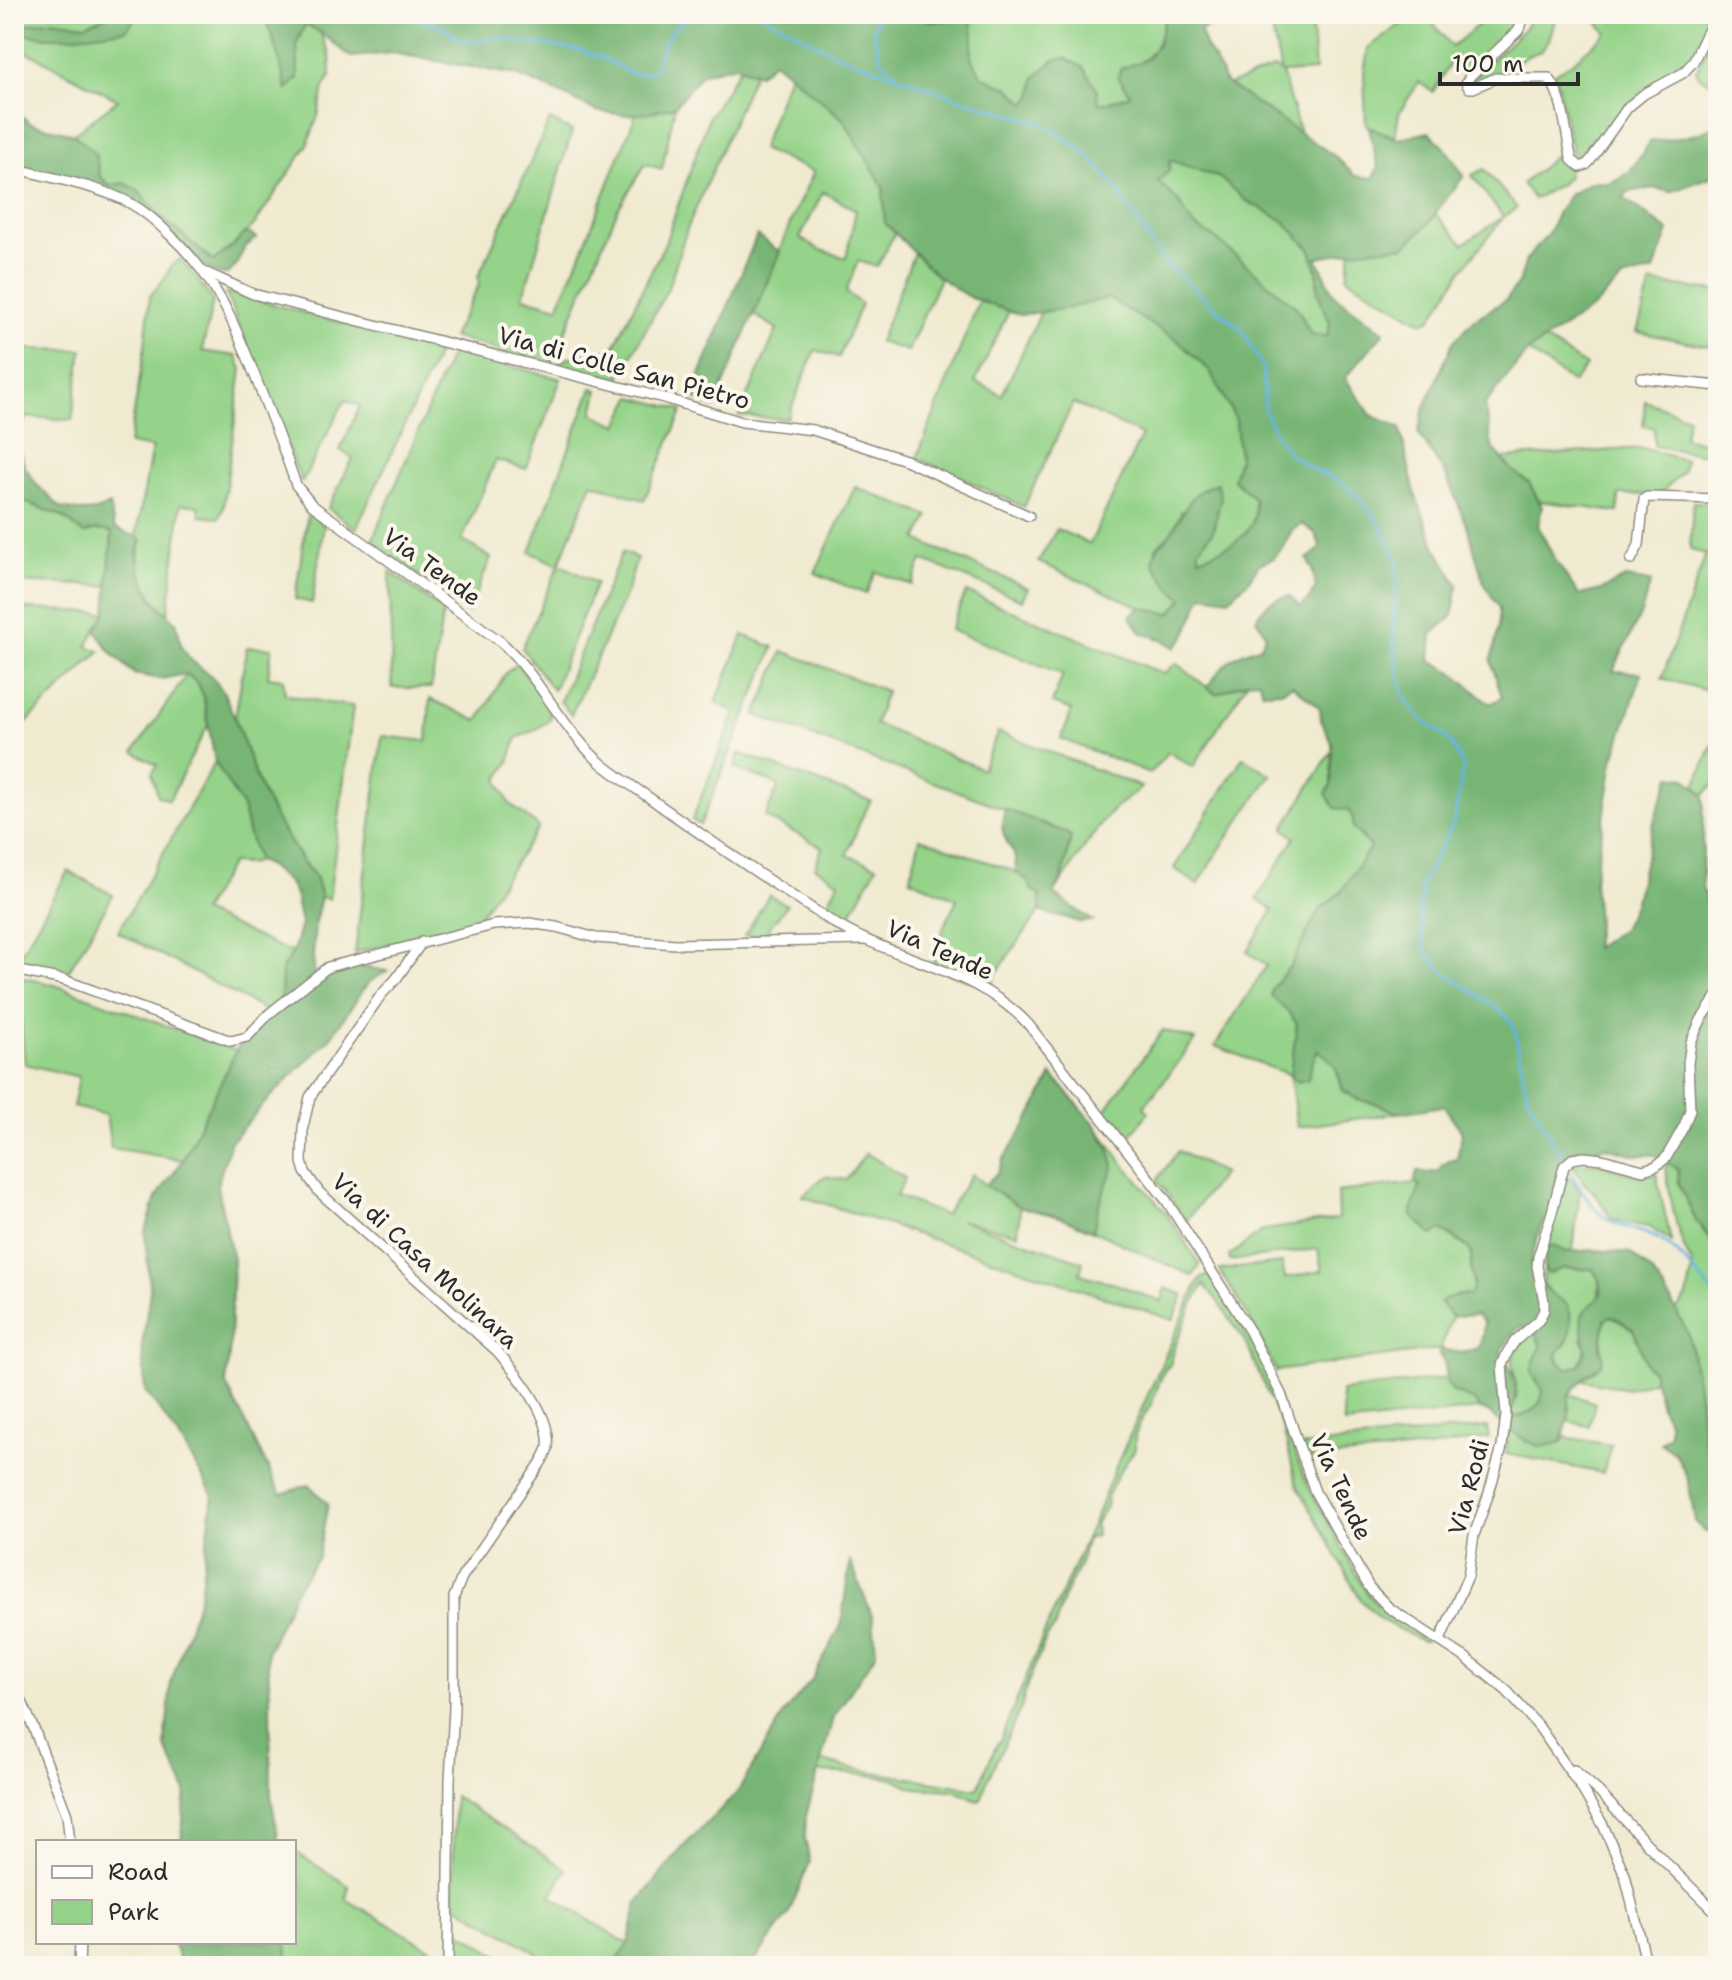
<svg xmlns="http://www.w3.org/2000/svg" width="1732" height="1980" viewBox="0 0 1732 1980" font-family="'Shantell Sans',sans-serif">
  <rect width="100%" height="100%" fill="#fbf7ec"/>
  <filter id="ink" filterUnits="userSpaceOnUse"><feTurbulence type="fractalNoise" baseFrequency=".0125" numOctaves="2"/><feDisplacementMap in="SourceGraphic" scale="16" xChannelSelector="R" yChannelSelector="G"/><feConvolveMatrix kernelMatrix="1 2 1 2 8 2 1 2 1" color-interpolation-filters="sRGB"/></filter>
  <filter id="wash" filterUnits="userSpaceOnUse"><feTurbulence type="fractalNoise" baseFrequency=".006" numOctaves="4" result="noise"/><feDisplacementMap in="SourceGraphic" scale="32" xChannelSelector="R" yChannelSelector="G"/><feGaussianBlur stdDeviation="1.8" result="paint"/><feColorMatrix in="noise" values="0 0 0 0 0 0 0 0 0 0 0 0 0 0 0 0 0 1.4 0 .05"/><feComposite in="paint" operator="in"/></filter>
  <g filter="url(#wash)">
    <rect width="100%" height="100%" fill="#f0ead0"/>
    <g fill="#94d389" stroke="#607f5a" stroke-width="2" fill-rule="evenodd">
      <path d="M14,14H112L85,25L53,20L23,32C46,43 100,33 126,30L139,14H260C274,26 281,70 287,89L298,78L297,43L305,24L320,32L330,55L331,74L324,88L318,116L307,146L254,225L233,246L213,261L160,216L137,190L125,183L109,186L100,176L95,153L73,134L118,100L18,47L14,46Z"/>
      <path d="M917,14H1166L1167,16C1155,55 1152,56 1118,77L1131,95L1109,102L1098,103L1033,95L1026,104L1008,87L983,78L971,58L973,36L948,20L930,22Z"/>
      <path d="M1303,14H1311L1315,71L1282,73L1300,133L1229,85L1274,68L1281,72L1271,25L1298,18Z"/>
      <path d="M1415,14H1426L1452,47L1491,14H1516L1517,24L1515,29L1465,76L1451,62L1433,92L1419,82L1399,113L1395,137L1366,125L1364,73L1368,48Z"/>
      <path d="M1528,14H1557L1549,40L1541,51L1527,56L1497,75L1476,86L1470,83L1472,78L1525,28L1530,19Z"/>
      <path d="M1601,14H1711L1693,56L1678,72L1626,106L1583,160L1578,161L1573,155L1555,73L1570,64L1607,33L1596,20Z"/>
      <path d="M1717,27L1718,84C1709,83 1700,79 1696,71Z"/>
      <path d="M740,67L754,73L687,229L668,288L619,379L557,365L566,358L613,349L665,243L709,117Z"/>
      <path d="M789,74L843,119L883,186L885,223L895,233L877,267L858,261L846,292L861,304L839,357L815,350L787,419L739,416L777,329L753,314L797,207L814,172L761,149ZM823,192L856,210L846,258L818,249L800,238Z"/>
      <path d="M675,106L662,169L645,164L617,211L551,365L452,337L479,285L478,277L550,120L572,131L523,297L558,307L582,251L636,114Z"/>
      <path d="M1565,148L1569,175L1561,184L1534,199L1522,184Z"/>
      <path d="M1170,159L1220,178L1245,200L1284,221L1311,250L1317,270L1318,293L1330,323L1327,337L1311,335L1298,309L1215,238L1192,224L1179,202L1157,180L1169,171Z"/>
      <path d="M1484,169L1517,208L1504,217L1462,270L1430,320L1425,322L1418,320L1347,278L1351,251L1405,246L1434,218L1436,214L1463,244L1503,217L1472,175Z"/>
      <path d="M914,253L940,278L908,351L879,342Z"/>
      <path d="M180,259L195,276L213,301L202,351L236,356L242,369L223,509L219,518L200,516L199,506L181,504L168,614C147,595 131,569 142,540L136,535L152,448L129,444L145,346L150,296L164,279L172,265Z"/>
      <path d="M1651,283L1718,291V348L1637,332Z"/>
      <path d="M230,293L440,349L356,529L328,508L353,458L340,450L360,406L345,400L302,482L226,294Z"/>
      <path d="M14,295H23L18,349L82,350L72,420L26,417L15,444Z"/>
      <path d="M1108,298L1177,340L1210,371L1236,420L1239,458L1233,479L1254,498C1254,504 1256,512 1254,518C1248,543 1220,550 1199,559V549L1213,531L1182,511L1171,533L1155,548L1171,589L1183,599L1170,614L1140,607L1038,562L1057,529L1090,544L1142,435L1073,403L1024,507L917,458L979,301L1009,311L975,382L1002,395L1041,312Z"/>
      <path d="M1545,340L1586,366L1573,383L1528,351Z"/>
      <path d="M452,351L561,379L526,469L496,460L462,540L491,558L468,613L372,541Z"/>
      <path d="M592,388L598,390L593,414L618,425L632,397L683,410L644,500L592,483L559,564L596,583L553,690L522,648L559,565L530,552Z"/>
      <path d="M1645,401L1688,417L1684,437L1713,445L1718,435V457L1654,446V428L1643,426Z"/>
      <path d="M1642,448L1685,460L1683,471L1660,494L1619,495L1618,512L1539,501L1529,483L1512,470L1502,458Z"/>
      <path d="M855,487L929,516L917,540L1028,588L1022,600L922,560L912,585L876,572L866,594L815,573Z"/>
      <path d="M14,500H20L62,516L84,534L97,530L112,532L108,586L14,582Z"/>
      <path d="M1693,502H1718V692L1701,689L1662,678L1706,554L1690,550Z"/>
      <path d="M308,511L324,525L312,603L295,599Z"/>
      <path d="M622,552L637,558L626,594L571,715L560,701Z"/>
      <path d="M390,571L443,611L431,688H392Z"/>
      <path d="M966,592L1164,674L1176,663L1216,694L1248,681L1193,767L1168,752L1150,773L1061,739L1072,710L1052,703L1063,674L950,630Z"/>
      <path d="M14,608L106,613L87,646L100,651L14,735Z"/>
      <path d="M743,635L774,647L700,825L692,820L735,713L716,702Z"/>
      <path d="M247,647L272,648L268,677L283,679L285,694L328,703L353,706L329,899L321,897L315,876L304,863L276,819L261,791L235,718Z"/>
      <path d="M783,651L886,691L875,724L982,769L998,732L1141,787C1133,797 1120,801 1112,811C1090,836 1072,866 1054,894L1062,879L1071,837L1065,832L756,715Z"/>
      <path d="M517,663C527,676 551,703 550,720L533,731L517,738L509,762L498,780L509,803L539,827L476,921L355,953L382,736L427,741L430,699L478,721L505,674Z"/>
      <path d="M187,674L199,685L204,700L208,725L169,800L158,796L152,774L157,765L134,752Z"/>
      <path d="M1718,731V780L1704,795L1695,786Z"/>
      <path d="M1332,750L1331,785L1353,818L1360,836L1371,847L1341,892L1319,910L1291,965L1272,989L1271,996L1290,1014L1297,1024L1295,1044L1308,1079L1312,1063L1317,1049L1333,1060L1343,1091L1357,1099L1380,1105L1398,1113L1297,1127L1290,1075L1215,1046L1267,965L1247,952L1273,910L1257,899L1295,838L1284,828Z"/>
      <path d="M739,753L871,801L862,817L847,855L877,866L846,923L823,910L839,882L815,867L822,847L765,817L779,785L735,768Z"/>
      <path d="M1243,757L1271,775L1213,859L1198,885L1174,868Z"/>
      <path d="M215,762L243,808L248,832L258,861L249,864L231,863L202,912L288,951L293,952L282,969L281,1003L270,1013L118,932Z"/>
      <path d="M920,838L1016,872L1029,882L1031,889L1040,895V911L996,974L991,988L932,967L943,929L957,899L910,879Z"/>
      <path d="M68,871L113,895L65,977L14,965Z"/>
      <path d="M769,895L787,905L764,934L744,936Z"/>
      <path d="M16,976L52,984L236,1051L183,1160L111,1148L106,1115L73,1107L79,1077L25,1064Z"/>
      <path d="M1163,1030L1195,1040L1144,1107L1149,1112L1126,1141L1104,1112Z"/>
      <path d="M1094,1123L1124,1164L1167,1214L1200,1265L1193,1276L1093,1231L1109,1148Z"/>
      <path d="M1178,1151L1223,1173L1186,1221L1157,1180Z"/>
      <path d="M866,1153L905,1178L896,1196L945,1215L972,1174L985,1185L1020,1207L1018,1234L960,1220L1083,1262L1080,1274L1122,1286L1161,1302L1166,1288L1184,1295L1173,1320L802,1196L825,1176L846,1180Z"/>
      <path d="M1599,1163C1608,1166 1636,1177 1643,1176C1645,1176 1654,1174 1656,1173L1671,1241L1649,1227L1622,1222L1611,1218L1595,1193L1584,1183L1573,1165Z"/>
      <path d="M1668,1163L1678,1170L1679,1183L1696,1221L1718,1249V1489L1715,1478L1714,1460L1704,1439L1698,1387L1689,1336L1675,1311L1687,1297L1693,1265C1675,1236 1672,1200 1665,1167Z"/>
      <path d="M1565,1177L1570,1178L1580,1190L1573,1251L1567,1252L1551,1245L1545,1250L1558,1210Z"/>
      <path d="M1416,1183L1420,1186L1412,1209V1216L1431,1234L1441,1230L1469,1249L1472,1259L1471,1267L1475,1286L1471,1295L1446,1311L1452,1317L1440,1349L1276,1371L1248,1315L1219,1270L1282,1263L1285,1278L1322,1271L1318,1249L1230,1261L1229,1256L1264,1230L1338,1219L1337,1192Z"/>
      <path d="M1544,1267L1548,1274L1564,1268L1592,1269C1610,1285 1590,1319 1582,1339L1586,1348L1579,1366L1567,1369C1551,1357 1557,1351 1569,1338L1554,1296L1543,1285Z"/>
      <path d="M1208,1275L1210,1276L1249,1338L1268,1374L1280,1404L1297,1459L1308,1485L1365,1590L1378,1606L1427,1637L1426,1641H1422L1381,1620L1361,1600L1297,1485L1283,1429L1245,1341L1219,1303L1204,1284L1192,1305L1174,1349L1171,1363L1164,1371L1151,1404L1139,1425L1135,1436V1449L1117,1476L1107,1497L1106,1507L1095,1524L1096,1536L1089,1538L1086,1541L1081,1561L1063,1599L1055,1626L1046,1639L1027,1685L1021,1708L987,1781L981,1800L977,1801C959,1787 937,1790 916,1788C910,1788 906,1783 899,1781C877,1774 841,1773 817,1772L820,1760L844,1767L977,1789L997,1744L1000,1741L1046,1629L1100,1507L1107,1487L1195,1289L1200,1279Z"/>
      <path d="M1610,1316C1624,1320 1622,1323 1633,1329L1647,1366L1653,1372L1655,1380L1628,1389L1582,1380L1597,1368L1603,1357C1600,1348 1603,1331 1605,1320Z"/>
      <path d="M1533,1330L1535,1331L1541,1347C1536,1357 1531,1367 1535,1379C1535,1381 1541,1388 1542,1390C1545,1405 1529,1413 1518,1418L1511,1414L1517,1395L1512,1361L1515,1349Z"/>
      <path d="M1446,1378L1452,1391L1474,1401L1480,1409L1344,1424L1341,1391Z"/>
      <path d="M1569,1394L1595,1403L1589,1426L1568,1421L1569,1415Z"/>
      <path d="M1487,1427L1489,1438L1429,1448L1308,1459L1302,1446Z"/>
      <path d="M1510,1429C1530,1444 1537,1448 1562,1442L1565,1437L1611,1445L1603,1473L1506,1454Z"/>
      <path d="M454,1796L566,1869L551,1896L628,1944L613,1966H533L538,1954L453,1903Z"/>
      <path d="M294,1851L349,1886L346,1899L443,1956L444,1966H288L287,1942H294Z"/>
      <path d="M453,1927L516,1966H453Z"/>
    </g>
    <g fill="#77b575" stroke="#517050" stroke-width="2" fill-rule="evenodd">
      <path d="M112,14H139L126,30C100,33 46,43 23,32L28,24L53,20L85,25Z"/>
      <path d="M260,14H917L931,22L948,20H971L973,36L971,58L983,77L1008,87L1026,104L1033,95L1035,78L1052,61L1065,58L1083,67L1097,89L1098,103L1109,102L1131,95L1118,77L1120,69L1147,59L1158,44L1166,14H1225L1201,31C1203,52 1220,60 1224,82L1336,157L1355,176L1373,178L1378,167L1369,128L1398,139L1429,132L1445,148L1464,176L1423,229L1405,246L1351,251L1317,258L1334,295L1384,332L1345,378L1371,415L1400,428L1415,494L1436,548L1458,585L1452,617L1432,634L1430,660L1453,672L1490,704L1502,698L1491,661L1499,626V608L1484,583L1468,528L1446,475L1418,433L1424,409L1453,342L1475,319L1506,300L1520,280L1526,260L1548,234L1558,212L1569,195L1591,182L1610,183L1630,171L1651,141C1673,140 1699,136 1718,124V174L1671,192L1653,188L1628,192L1623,198C1640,208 1653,221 1669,231L1654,271L1622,279L1594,307L1528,351L1485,404L1492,447L1512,470L1529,483L1542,507L1538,526L1555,560L1579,595L1602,590L1625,578L1651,582L1641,613L1613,671L1642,673L1613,761L1594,881L1597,924L1594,948L1622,929L1634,905L1656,814L1671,776L1686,778L1704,795L1702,887L1711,919L1718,917V1249L1696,1221L1679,1183L1678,1170L1656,1155H1636L1606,1147L1592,1150L1581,1149L1570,1152L1560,1162L1547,1215L1541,1226L1532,1257V1272C1537,1278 1542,1286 1549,1292C1557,1299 1569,1300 1570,1313C1571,1319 1571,1333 1568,1339C1562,1352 1546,1354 1567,1369L1579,1366C1582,1361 1586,1354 1586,1348C1585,1337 1579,1327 1582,1316C1585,1305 1599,1303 1601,1292C1602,1284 1597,1274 1592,1269L1564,1268L1548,1274L1544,1267L1545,1250L1551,1245L1567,1252L1594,1250L1630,1253L1652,1272L1669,1297L1689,1336L1698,1387L1704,1439L1714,1460L1715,1478L1718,1489V1537L1704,1531L1695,1521L1688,1480L1676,1454L1660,1443L1669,1435V1423L1661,1407L1653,1372L1647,1366L1633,1329C1623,1324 1623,1319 1610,1316L1605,1320L1600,1350L1603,1357L1602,1363L1588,1374L1569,1394V1415L1562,1442L1542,1447L1526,1441L1494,1418L1490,1413L1480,1409L1474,1401L1452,1391L1447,1383L1445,1364L1439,1354L1440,1349L1462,1353L1478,1348L1483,1335L1484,1322L1477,1315L1452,1317L1440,1303C1449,1295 1460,1295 1471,1294C1475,1284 1472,1279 1471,1269C1471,1262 1473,1255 1469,1249C1463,1242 1450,1235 1441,1230L1432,1235L1412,1216V1209L1420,1186L1416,1183L1415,1178L1418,1171L1428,1173L1439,1171C1443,1163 1448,1161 1457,1159L1462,1132L1444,1106L1398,1113L1380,1105L1357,1099L1343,1090C1338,1069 1336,1063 1318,1050L1312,1063L1308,1079L1298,1082L1290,1075L1297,1024L1290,1014L1271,996L1272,989L1291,965L1319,910L1341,892L1371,846L1353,827V818L1348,810L1335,808L1326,794L1331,785L1332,743L1321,720L1319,707L1292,685L1281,691L1263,692L1259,680L1248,681L1216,694L1207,687C1225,663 1232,655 1261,646L1266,634L1256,619C1265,604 1273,598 1290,596L1301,607L1308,600L1316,588L1312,569L1307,559L1321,548L1315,533L1302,524L1292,530L1284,546L1274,558L1259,564L1249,580L1229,599L1203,595L1185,636L1175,648L1161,639L1142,633L1130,616L1140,607L1170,614L1183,599L1171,589L1153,563C1156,542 1161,547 1171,532C1187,509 1188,492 1217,483L1221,497L1213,531L1199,549V558C1220,550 1248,542 1254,517C1256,512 1254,503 1254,498L1233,479L1239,458L1236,420L1210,371L1177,340L1108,298L1069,308L1020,315L967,296L936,275L885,223L883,186L843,119L774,61L759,74L735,65L701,74L675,106L647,113L625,115L596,111L564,95L517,75L392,53L351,57L320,32L305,24L297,43L298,78L287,90C281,71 274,27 260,14ZM1170,160L1220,178L1245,200L1284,221L1311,250L1317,270L1318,293L1330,323L1327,336L1311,335L1298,309L1215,238L1192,224L1179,202L1158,181L1169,171ZM1521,1326L1535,1331L1541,1347L1534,1360L1531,1373C1534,1377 1540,1384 1542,1390C1545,1405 1529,1413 1518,1417L1511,1414C1520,1384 1516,1378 1500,1352L1512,1334Z"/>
      <path d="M14,109L30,123L73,134L95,153L100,176L109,186L125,183L137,190L160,216L213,261L233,246L246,232L257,238L245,247L235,267L228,274H218L202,265L137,203L14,166Z"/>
      <path d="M757,235L780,252L714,408L691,397Z"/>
      <path d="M14,444L21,455L25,467L37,485L61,508L85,512L96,511L110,505L114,528C124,533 133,534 142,540L137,552L140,571L152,599L176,622L182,648L192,661L211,676L223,691L233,714L262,793L278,823L303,863L315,876L321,897L315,922L313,958L315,976L345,964L387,971L368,983L330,1038L271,1096L231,1141L217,1185L233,1260L230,1344L226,1384L281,1494L309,1485L328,1504L318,1557L295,1591L267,1652L270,1696L271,1796L279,1842H181L186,1791L165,1746L171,1682L200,1595L213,1495L179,1437L145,1391L142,1345L150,1292L145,1233L156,1198L183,1160L241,1041L281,1003L282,969L293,952L301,924L295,894L289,883L269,866L258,861L248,832L243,808L215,762L204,700L199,685L187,674L161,679L134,674L109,650L96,630L106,613L112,532L97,530L84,534L62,516L20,500L14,492Z"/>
      <path d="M1005,809L1064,832L1071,836L1062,879L1054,894L1093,921L1078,922L1065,917L1054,916L1040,911V895L1031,889L1029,882L1016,872C1016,865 1016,858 1013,852C1002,835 1000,830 1005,809Z"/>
      <path d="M1052,1075L1094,1123L1109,1148L1114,1165L1099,1205L1093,1231L1060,1217L1020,1207L985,1185L998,1172L1003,1160L1027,1123Z"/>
      <path d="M850,1561L873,1618L876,1653L833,1718L806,1816L805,1839L810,1862L788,1915L751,1966H613L628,1944L638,1902L684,1846L737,1793L785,1712L812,1680L841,1626Z"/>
      <path d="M174,1942H287L288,1966H182L174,1946Z"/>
    </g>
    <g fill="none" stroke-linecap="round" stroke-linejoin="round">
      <g stroke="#64b5df" stroke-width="3">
        <path d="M407,14L422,21L442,26L458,38L479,42L498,38L579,50L603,58L632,74H646L657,68C660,43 673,22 698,14"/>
        <path d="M761,14L836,54L958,98L1043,124L1084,151L1113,184L1161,258L1212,305L1242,330L1263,368L1265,410L1274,432L1289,454L1316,471L1334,478L1354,492L1376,518L1398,561L1393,635L1397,668L1405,698L1420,718L1443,735L1453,746L1463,767L1454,822L1422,883L1420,911L1425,952L1445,973L1495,1006L1510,1020L1515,1031L1527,1095L1564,1160"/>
        <path d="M878,14L873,33L882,61L899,76"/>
        <path d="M1568,1167C1580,1187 1593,1214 1615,1223C1630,1229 1647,1232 1661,1240C1684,1254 1698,1280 1718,1297"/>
      </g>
    </g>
  </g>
  <g filter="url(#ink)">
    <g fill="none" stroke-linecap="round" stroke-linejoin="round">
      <defs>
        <g id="minor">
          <path d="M1266,14C1275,20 1285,18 1294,14"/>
          <path d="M1520,14L1522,23L1518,31L1470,76L1466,83L1469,88H1473L1496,78H1549C1565,100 1565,133 1572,160L1580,167L1586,165L1590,161L1628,107L1644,94L1683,73L1693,62L1716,14"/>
          <path d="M14,168C51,178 96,185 130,203C144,211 157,222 168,233C221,282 237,330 262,394C274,424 286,455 296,485L312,505L501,642C540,677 561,728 601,763C621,780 644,793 665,809C719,847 775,885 831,921C893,961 976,968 1028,1024L1166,1200L1249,1330L1281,1394L1315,1492L1369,1587L1389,1608L1466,1658L1507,1691L1539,1727L1582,1789L1603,1825L1625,1875L1647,1966"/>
          <path d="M207,273L253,294L664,398L742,422L813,430L905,460L1029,516"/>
          <path d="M1641,378L1718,386"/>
          <path d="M1631,560L1639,545L1644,499L1647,497L1718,499"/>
          <path d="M422,942L396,979L381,995L310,1097L303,1127L302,1162L305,1172L319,1192L498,1352C517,1374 552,1416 548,1447C547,1453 543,1459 540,1464L462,1577L454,1597V1708L450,1780L448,1966"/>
          <path d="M14,970L64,980L231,1041L247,1037L270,1013L328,967L494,925L529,923L556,927L596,938L676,944L865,940"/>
          <path d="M1440,1640L1468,1576L1474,1535L1489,1493L1502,1447L1506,1415L1502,1365L1508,1351L1515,1341L1539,1320L1544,1310V1301L1537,1266L1538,1257L1552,1212L1564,1166L1572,1159L1584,1157L1602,1159L1643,1170L1656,1166L1666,1158L1684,1126L1690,1110L1688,1063L1691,1042L1701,1020L1718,995"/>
          <path d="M14,1684L34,1729L67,1815L70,1842"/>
          <path d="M1574,1770L1599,1792L1648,1845L1718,1914"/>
          <path d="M79,1966L80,1942"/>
        </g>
      </defs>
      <use href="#minor" stroke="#8e8a7e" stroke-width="12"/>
      <use href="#minor" stroke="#fff" stroke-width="9"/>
    </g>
  </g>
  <g text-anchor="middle" stroke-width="8" stroke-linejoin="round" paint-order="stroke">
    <g font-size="24" fill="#2b2b2b" stroke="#fbf7ec">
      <text transform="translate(624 368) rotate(15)" y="8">Via di Colle San Pietro</text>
      <text transform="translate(432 567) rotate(36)" y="8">Via Tende</text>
      <text transform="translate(940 950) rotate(24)" y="8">Via Tende</text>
      <text transform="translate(425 1261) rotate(43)" y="8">Via di Casa Molinara</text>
      <text transform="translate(1341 1487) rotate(65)" y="8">Via Tende</text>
      <text transform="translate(1469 1487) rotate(-75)" y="8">Via Rodi</text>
    </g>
  </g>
  <rect width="1732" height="1980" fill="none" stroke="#fbf7ec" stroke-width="48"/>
  <rect x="36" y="1840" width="260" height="104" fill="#fbf7ec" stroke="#a8a59f" stroke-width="2"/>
  <rect x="52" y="1866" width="40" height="12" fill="#ffffff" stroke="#a8a59f" stroke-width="2"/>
  <text x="108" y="1880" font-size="24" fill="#2b2b2b">Road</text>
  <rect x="52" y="1900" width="40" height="24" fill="#94d389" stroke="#a8a59f" stroke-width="2"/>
  <text x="108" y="1920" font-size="24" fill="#2b2b2b">Park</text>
  <path d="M1440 72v12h138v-12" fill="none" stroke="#2b2b2b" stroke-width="4"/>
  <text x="1452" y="72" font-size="24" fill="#2b2b2b" stroke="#fbf7ec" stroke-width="6" paint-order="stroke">100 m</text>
</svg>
